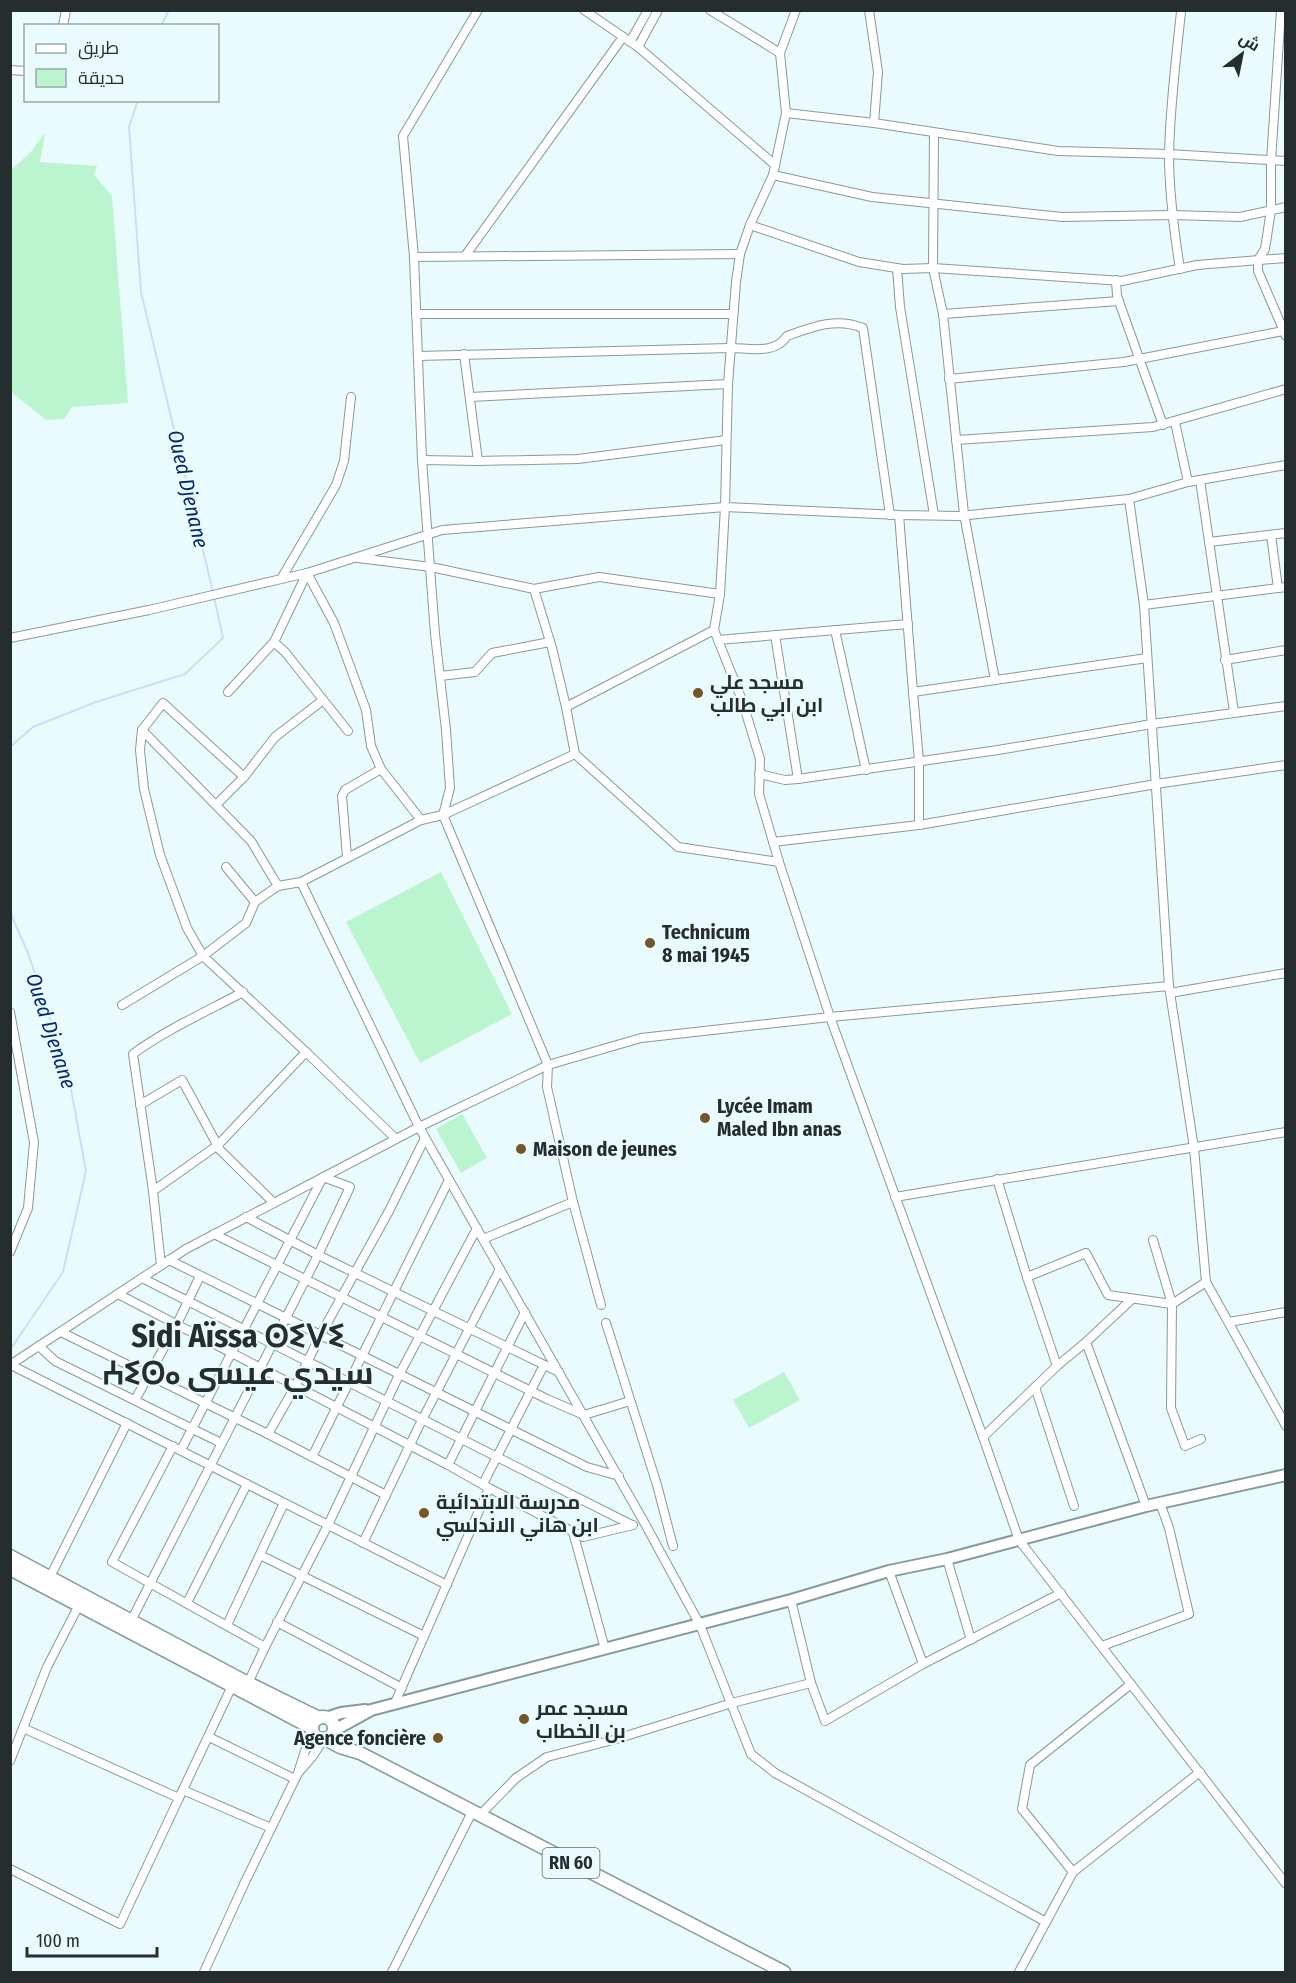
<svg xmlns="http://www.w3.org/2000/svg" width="1296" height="1983" viewBox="0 0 1296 1983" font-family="'Fira Sans Condensed',Cairo,'Noto Sans Tifinagh',sans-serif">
  <rect width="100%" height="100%" fill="#eafbfe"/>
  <g fill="#bbf5d0">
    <path d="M45,133L40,162L97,166L94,175L112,196L128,403L72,407L64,419L46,420L10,391L11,170L30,153Z"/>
    <path d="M441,872L512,1014L420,1063L346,922Z"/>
    <path d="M462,1114L487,1158L461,1173L436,1129Z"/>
    <path d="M784,1372L800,1400L749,1428L733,1400Z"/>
  </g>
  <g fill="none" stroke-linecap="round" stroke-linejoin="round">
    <g stroke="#ccddfa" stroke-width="2">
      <path d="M161,26L169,10"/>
      <path d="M138,100L129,127L141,292L213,592"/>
      <path d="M10,747L33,727L96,702L185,674L223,638L214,597"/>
      <path d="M10,912L28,953L68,1073L86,1171L63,1272L10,1350"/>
    </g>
    <defs>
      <g id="minor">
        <path d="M478,10L403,136L414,257L422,460L435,634L446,730L450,788L443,815L548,1065L547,1087L573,1202L601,1305"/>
        <path d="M584,10L638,47L775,165"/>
        <path d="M710,10L780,53"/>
        <path d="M869,10L878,72L874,123"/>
        <path d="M1281,10L1271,161V210L1265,249L1258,260V271L1286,336"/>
        <path d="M63,26L66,10"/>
        <path d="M630,42L648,10"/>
        <path d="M638,47L658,10"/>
        <path d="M10,70L26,71"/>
        <path d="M786,113L874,123L1058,151L1169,154L1286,161"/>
        <path d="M934,133L933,268L943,314L964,514L995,680"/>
        <path d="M773,175L872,197L1062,217L1172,215L1240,217L1286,207"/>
        <path d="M750,225L859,262L903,269L933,268L1122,281L1197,265L1286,258"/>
        <path d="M465,256L623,37"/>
        <path d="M414,257L740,254"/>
        <path d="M897,268L900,307L934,515"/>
        <path d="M1180,269C1174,231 1169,193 1169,154C1170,106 1176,59 1181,12"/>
        <path d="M1116,280L1117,296L1163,425"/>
        <path d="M416,314H733"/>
        <path d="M943,314L1119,301"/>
        <path d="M464,354L478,461"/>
        <path d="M418,356L730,348C749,348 775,355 787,336C812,327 836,317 863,328L890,515"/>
        <path d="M949,379L1124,362L1283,331"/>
        <path d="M470,397L728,384"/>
        <path d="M1175,422L1188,482"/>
        <path d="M956,440L1153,427L1286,389"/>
        <path d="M422,460L478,461L578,459L726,440"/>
        <path d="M1200,480L1234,712"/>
        <path d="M1129,499L1144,605L1169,986L1194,1148L1206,1282L1286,1426"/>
        <path d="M899,515L913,692L1147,658"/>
        <path d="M1271,535L1278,588"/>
        <path d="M1209,542L1286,533"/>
        <path d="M358,558L431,567L534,589"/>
        <path d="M307,573L334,623L366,710L371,746L381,769L421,820"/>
        <path d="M281,579L336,485L344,461L351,397"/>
        <path d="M1144,605L1286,587"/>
        <path d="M714,630L566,707L575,754L678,847L779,862L830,1017L983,1437L1019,1540L1286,1884"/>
        <path d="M835,630L866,770"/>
        <path d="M775,635L798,779"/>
        <path d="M10,638L149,610L307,573L442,530L725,507L899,515L959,516L1129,499L1188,482L1286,465"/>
        <path d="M718,640L908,624"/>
        <path d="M274,642L285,652L348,731"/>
        <path d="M1225,660L1286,650"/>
        <path d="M440,676L475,672L492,653L550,642"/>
        <path d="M228,692L274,642L307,573"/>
        <path d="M913,692L919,761V825"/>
        <path d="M566,707L552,648L534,589L599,577L720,594"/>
        <path d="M142,730L251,841L278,886"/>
        <path d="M575,754L443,815L421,820L301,882L419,1127L644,1522L700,1625L751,1754L775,1773L1046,1922"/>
        <path d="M759,774L785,780L798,779L998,750L1152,724L1286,706"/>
        <path d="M244,777L163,703L142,730L140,750L144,789L160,855L187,928L203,956L246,923L255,902L278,886L301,882"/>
        <path d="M217,804L244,777L275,737L323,700"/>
        <path d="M773,842L919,825L1156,784L1286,765"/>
        <path d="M347,857L342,796L345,790L381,769"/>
        <path d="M779,862L759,794L760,759L742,700L714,630L720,594L725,507L728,384L736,282L740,254L750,225L773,175L786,113L780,53L796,10"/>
        <path d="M226,867L255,902"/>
        <path d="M1170,993L1286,973"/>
        <path d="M122,1005L203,956L306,1052L218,1145L153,1191"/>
        <path d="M10,1012L34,1142L28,1208L10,1252"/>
        <path d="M306,1052L396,1139"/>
        <path d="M140,1105L182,1080L220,1150L274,1203"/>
        <path d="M997,1179L1027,1277"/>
        <path d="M895,1197L1286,1132"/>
        <path d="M246,1217L318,1255L559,1372"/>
        <path d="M214,1234L547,1399L584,1415L630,1401"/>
        <path d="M483,1239L573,1202"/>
        <path d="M1153,1240L1172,1304L1171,1408L1185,1446L1201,1439"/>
        <path d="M169,1260L587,1467L619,1476"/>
        <path d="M161,1265L153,1191L133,1054C167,1029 206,1012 243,992"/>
        <path d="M142,1278L632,1525"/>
        <path d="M118,1294L448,1465L525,1312"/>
        <path d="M1131,1300L1086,1342L1146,1506"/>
        <path d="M1229,1322L1286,1312"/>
        <path d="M606,1323L657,1485L673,1546"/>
        <path d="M61,1332L268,1434"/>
        <path d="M39,1346L55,1361L221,1443"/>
        <path d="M10,1365L186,1249L419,1127L548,1065L641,1038L830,1017L1169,986"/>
        <path d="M11,1365L447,1585"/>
        <path d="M1057,1366L1086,1342"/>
        <path d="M1035,1387L1074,1506"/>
        <path d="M135,1400L177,1324L200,1276"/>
        <path d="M983,1437L1057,1366L1027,1277L1086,1253L1108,1295L1172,1304L1206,1282"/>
        <path d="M173,1446L112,1562L265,1647L328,1525L399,1375L477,1228"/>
        <path d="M312,1457L449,1180"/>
        <path d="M448,1465L487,1487"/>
        <path d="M483,1484L544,1365"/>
        <path d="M386,1495L268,1434L296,1385L320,1336L389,1211L425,1138"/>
        <path d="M573,1532L605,1649"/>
        <path d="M363,1543L418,1428L500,1269"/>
        <path d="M260,1555L424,1636"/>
        <path d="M947,1559L971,1640"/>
        <path d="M889,1571L923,1664"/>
        <path d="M50,1577L127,1423"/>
        <path d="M791,1600L811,1683L825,1721L923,1664L1061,1593"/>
        <path d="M187,1603L247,1484"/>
        <path d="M131,1621L318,1255L350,1187L323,1177L181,1450"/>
        <path d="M277,1622L402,1688"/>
        <path d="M227,1625L284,1503"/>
        <path d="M1102,1646L1189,1614L1169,1528L1160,1503"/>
        <path d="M248,1683L265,1647"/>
        <path d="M394,1705L489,1488L583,1537L633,1525"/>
        <path d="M209,1737L295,1779"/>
        <path d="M10,1761L47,1667L79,1605"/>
        <path d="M299,1772L312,1757L324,1739"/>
        <path d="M183,1790L271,1828"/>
        <path d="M179,1798L232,1686"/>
        <path d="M479,1816L516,1778L547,1757L613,1740L732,1703L811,1683"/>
        <path d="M10,1869L120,1924L179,1798L23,1728"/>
        <path d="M1073,1872L1022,1809L1030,1765L1131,1684"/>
        <path d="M204,1972L245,1882L298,1773L312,1729"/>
        <path d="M392,1972L472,1812"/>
        <path d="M1019,1972L1073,1872L1200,1772"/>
      </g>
      <g id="secondary">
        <path d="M326,1718L341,1713L365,1710"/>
        <path d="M333,1731L371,1710L791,1600L889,1571L947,1559L1146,1506L1286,1475"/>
      </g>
      <g id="primary">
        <path d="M10,1556L248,1683L319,1718"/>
        <path d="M10,1569L312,1728"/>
        <circle cx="323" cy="1728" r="11"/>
        <path d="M325,1739L340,1747L360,1753L784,1972"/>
      </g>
    </defs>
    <use href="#minor" stroke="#869a9d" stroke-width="10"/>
    <use href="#secondary" stroke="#869a9d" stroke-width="14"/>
    <use href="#primary" stroke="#869a9d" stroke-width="15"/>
    <use href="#minor" stroke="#fff" stroke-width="8"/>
    <use href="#secondary" stroke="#fff" stroke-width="10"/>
    <use href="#primary" stroke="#fff" stroke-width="12"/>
  </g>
  <g fill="#73572a" stroke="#eafbfe" stroke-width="2">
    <circle cx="698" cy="693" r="6"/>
    <circle cx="650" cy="943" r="6"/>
    <circle cx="705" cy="1118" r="6"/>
    <circle cx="521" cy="1149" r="6"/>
    <circle cx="424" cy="1513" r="6"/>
    <circle cx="524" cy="1719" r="6"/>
    <circle cx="438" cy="1738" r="6"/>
  </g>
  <g text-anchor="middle" stroke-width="4.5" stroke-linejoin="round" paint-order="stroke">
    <rect fill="#eafbfe" stroke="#606b6c" stroke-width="1.5" x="542.5" y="1848" width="57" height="30" rx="4.5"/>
    <g font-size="18" font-weight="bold" fill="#252d2e">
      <text x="571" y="1869">RN 60</text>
    </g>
    <g font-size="20" font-weight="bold" fill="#252d2e" stroke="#eafbfe" text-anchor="start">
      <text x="710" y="689">مسجد علي<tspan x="710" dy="23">ابن ابي طالب</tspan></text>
      <text x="662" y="939">Technicum<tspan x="662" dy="23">8 mai 1945</tspan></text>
      <text x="717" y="1113">Lycée Imam<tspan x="717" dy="23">Maled Ibn anas</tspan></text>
      <text x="533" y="1156">Maison de jeunes</text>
      <text x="436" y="1509">مدرسة الابتدائية<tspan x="436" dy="23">ابن هاني الاندلسي</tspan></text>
      <text x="536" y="1715">مسجد عمر<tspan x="536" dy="23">بن الخطاب</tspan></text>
      <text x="426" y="1745" text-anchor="end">Agence foncière</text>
    </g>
    <g font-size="21" font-style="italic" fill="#012777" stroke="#eafbfe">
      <text transform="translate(188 489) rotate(77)" y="7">Oued Djenane</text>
      <text transform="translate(51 1031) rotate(72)" y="7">Oued Djenane</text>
    </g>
    <g font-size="32" font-weight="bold" fill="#252d2e" stroke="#eafbfe">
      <text x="238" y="1347">Sidi Aïssa ⵙⵉⴸⵉ<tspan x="238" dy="37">ⵄⵉⵙⴰ سيدي عيسى</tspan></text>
    </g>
  </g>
  <rect width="1296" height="1983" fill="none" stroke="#252d2e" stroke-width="24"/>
  <rect x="24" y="24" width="195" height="78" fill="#eafbfe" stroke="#9ba9ab" stroke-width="1.5"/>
  <rect x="36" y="44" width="30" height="9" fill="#ffffff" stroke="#9ba9ab" stroke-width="1.5"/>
  <text x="78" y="54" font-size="18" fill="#252d2e">طريق</text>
  <rect x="36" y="69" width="30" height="18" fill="#bbf5d0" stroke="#9ba9ab" stroke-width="1.5"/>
  <text x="78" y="84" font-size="18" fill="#252d2e">حديقة</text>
  <g transform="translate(1242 54) rotate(32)" stroke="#eafbfe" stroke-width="4.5" paint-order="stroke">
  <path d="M0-4.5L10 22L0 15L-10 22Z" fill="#252d2e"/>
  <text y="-9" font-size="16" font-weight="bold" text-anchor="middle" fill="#252d2e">ش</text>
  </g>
  <path d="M27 1947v9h130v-9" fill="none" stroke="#252d2e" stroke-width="3"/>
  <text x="36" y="1947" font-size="18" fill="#252d2e" stroke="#eafbfe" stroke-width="4.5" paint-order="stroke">100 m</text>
</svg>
